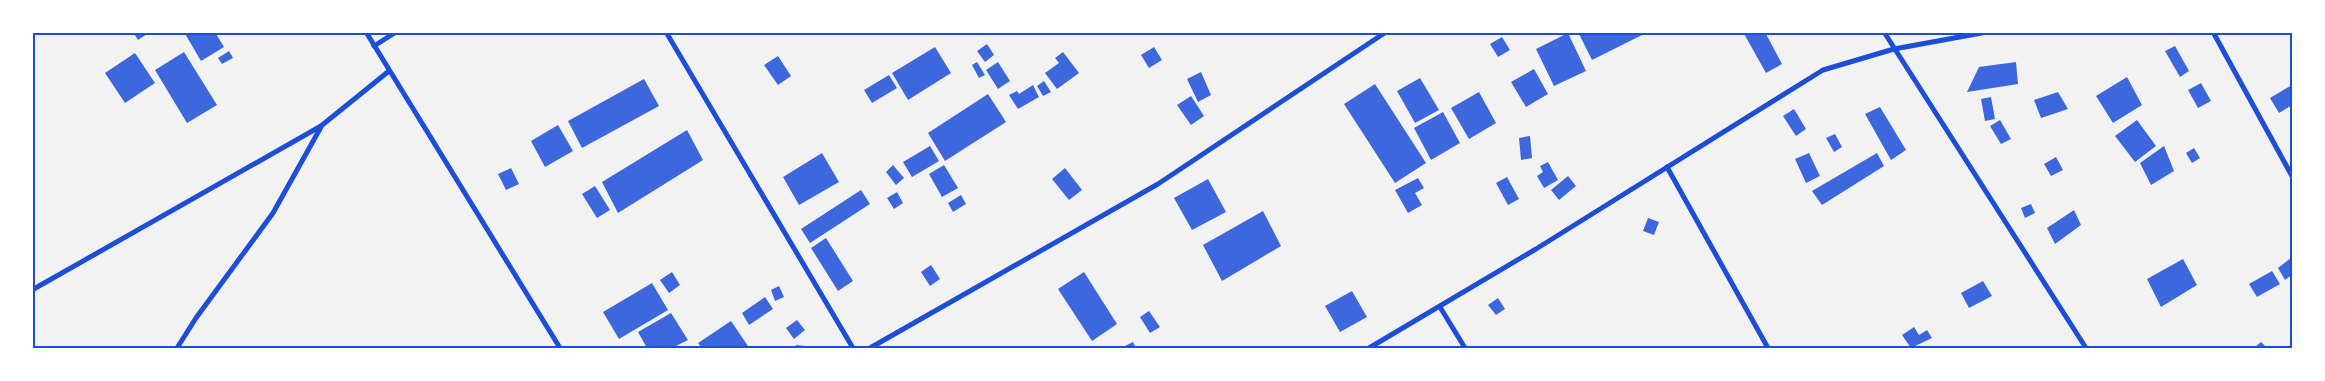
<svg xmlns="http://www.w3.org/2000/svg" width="2325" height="381" viewBox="0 0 2325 381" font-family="Spectral,serif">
  <rect width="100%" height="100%" fill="#f2f2f2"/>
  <g fill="#3d67dc">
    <path d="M133,32H150L138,40Z"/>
    <path d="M184,32H215L224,47L201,61Z"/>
    <path d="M1578,32H1648L1592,60Z"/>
    <path d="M1743,32H1765L1782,64L1766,73Z"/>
    <path d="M1568,33L1586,71L1554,86L1536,49Z"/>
    <path d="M1502,37L1510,50L1498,57L1490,44Z"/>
    <path d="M987,44L994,55L985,62L977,51Z"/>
    <path d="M2175,46L2189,71L2180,77L2165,51Z"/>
    <path d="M935,47L951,73L908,100L892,73Z"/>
    <path d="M1154,47L1162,60L1149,68L1141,55Z"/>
    <path d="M229,51L233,58L222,64L218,58Z"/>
    <path d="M184,52L217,105L187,123L155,70Z"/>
    <path d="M1063,52L1079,73L1057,89L1045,73L1059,63L1055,58Z"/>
    <path d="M135,53L155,83L125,103L105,73Z"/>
    <path d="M778,56L791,76L778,85L764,65Z"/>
    <path d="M977,62L985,75L979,78L972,65Z"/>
    <path d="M998,62L1010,81L998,89L986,70Z"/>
    <path d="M2016,62L2018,84L1967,92L1979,67Z"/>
    <path d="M1534,69L1548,94L1526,107L1511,82Z"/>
    <path d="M1201,72L1211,95L1198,102L1187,79Z"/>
    <path d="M889,75L897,88L872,103L864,90Z"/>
    <path d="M2127,77L2142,105L2113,123L2096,96Z"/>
    <path d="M1420,78L1439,110L1415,123L1397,91Z"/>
    <path d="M644,79L659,106L582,148L568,121Z"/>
    <path d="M1044,81L1051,92L1043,96L1037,86Z"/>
    <path d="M2201,83L2211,101L2198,108L2188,90Z"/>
    <path d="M1375,84L1426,163L1395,183L1344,104Z"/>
    <path d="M1033,85L1039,97L1018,109L1009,95L1017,91L1019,94Z"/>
    <path d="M2292,85V105L2279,113L2270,98Z"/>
    <path d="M1479,92L1496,123L1469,139L1451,108Z"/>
    <path d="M2058,92L2068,109L2041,118L2034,100Z"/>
    <path d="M988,94L1006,122L945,161L928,133Z"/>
    <path d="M1191,96L1204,116L1191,125L1177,105Z"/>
    <path d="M1991,97L1995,119L1985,121L1981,99Z"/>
    <path d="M1880,107L1906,150L1891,160L1865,114Z"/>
    <path d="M1794,109L1806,129L1796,136L1783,116Z"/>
    <path d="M1443,112L1460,143L1431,160L1414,128Z"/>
    <path d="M2000,120L2011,139L2001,144L1990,126Z"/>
    <path d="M2137,120L2156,146L2135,162L2115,136Z"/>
    <path d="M558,125L573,151L545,167L531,141Z"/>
    <path d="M687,130L703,160L618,213L602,182Z"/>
    <path d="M1835,134L1842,147L1834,152L1826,138Z"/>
    <path d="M1530,136L1532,158L1521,160L1519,138Z"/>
    <path d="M930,146L939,161L912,177L903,162Z"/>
    <path d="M2164,146L2174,171L2151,185L2140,163Z"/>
    <path d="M2194,148L2200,158L2192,163L2186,153Z"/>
    <path d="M822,153L839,182L799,205L783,177Z"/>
    <path d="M1809,153L1820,176L1806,183L1795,159Z"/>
    <path d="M1877,153L1884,166L1822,205L1812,191Z"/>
    <path d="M2056,157L2063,170L2051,176L2044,164Z"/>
    <path d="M1548,162L1558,180L1544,188L1537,176L1543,172L1540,166Z"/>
    <path d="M893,165L904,178L896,185L886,172Z"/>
    <path d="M944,165L958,188L942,197L929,174Z"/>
    <path d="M511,168L519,184L506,190L498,174Z"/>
    <path d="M1065,168L1082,190L1069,200L1052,179Z"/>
    <path d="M1568,176L1576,186L1559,200L1551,190Z"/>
    <path d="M1507,177L1519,199L1508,205L1496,183Z"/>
    <path d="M1418,178L1424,188L1415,193L1422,205L1408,213L1395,190Z"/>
    <path d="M1208,179L1226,212L1192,230L1174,198Z"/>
    <path d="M595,186L610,210L597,218L582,194Z"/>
    <path d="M861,190L870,204L810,243L801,229Z"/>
    <path d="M897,192L903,203L894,209L887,198Z"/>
    <path d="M961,195L966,204L953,212L948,203Z"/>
    <path d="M2031,204L2035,213L2025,218L2021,208Z"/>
    <path d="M2074,210L2081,225L2055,244L2047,228Z"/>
    <path d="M1263,211L1281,246L1222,281L1203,245Z"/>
    <path d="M1648,218L1659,222L1654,235L1643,231Z"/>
    <path d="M826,238L853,281L838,291L811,248Z"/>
    <path d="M2292,257V275L2285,280L2278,268Z"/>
    <path d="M2183,259L2197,285L2161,307L2147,279Z"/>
    <path d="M931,265L940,279L930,286L921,272Z"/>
    <path d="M2272,271L2280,284L2257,297L2249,284Z"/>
    <path d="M672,272L680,285L669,293L660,280Z"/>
    <path d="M1084,272L1117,324L1092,341L1058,289Z"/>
    <path d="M1983,281L1992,296L1969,308L1961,293Z"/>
    <path d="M652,283L668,310L619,339L603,312Z"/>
    <path d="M779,286L784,297L775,301L771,290Z"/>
    <path d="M1352,291L1367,317L1340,332L1325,306Z"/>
    <path d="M765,297L773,309L749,325L742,313Z"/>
    <path d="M1498,298L1505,309L1496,315L1488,305Z"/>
    <path d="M1149,311L1160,327L1150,333L1140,317Z"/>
    <path d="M671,313L688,340L672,348H647L638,332Z"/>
    <path d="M797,320L805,330L794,339L786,328Z"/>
    <path d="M731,321L748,346L744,348H702L698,343Z"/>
    <path d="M1914,327L1919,335L1927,330L1932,338L1911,348L1902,335Z"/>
    <path d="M1133,342L1136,348H1121Z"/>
    <path d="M2261,342L2267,348H2254Z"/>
    <path d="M796,345L805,346V348H795Z"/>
  </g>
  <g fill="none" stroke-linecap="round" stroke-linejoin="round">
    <g stroke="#1d4ed8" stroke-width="5">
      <path d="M366,32L560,348"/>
      <path d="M666,32L853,348"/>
      <path d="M1884,32L2086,348"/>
      <path d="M2213,32L2292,176"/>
      <path d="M374,46L396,32"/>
      <path d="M1667,167L1768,348"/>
      <path d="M32,290L321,126L389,71"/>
      <path d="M1440,307L1465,348"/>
      <path d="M177,348L196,318L273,213L321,127"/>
      <path d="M870,348L1158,184L1386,32"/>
      <path d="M1369,348L1536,249L1823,70L1894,49L1987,32"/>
    </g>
  </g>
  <rect width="2325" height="381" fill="none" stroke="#ffffff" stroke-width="68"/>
  <rect x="34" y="34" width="2257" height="313" fill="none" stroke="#1d4ed8" stroke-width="2"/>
</svg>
